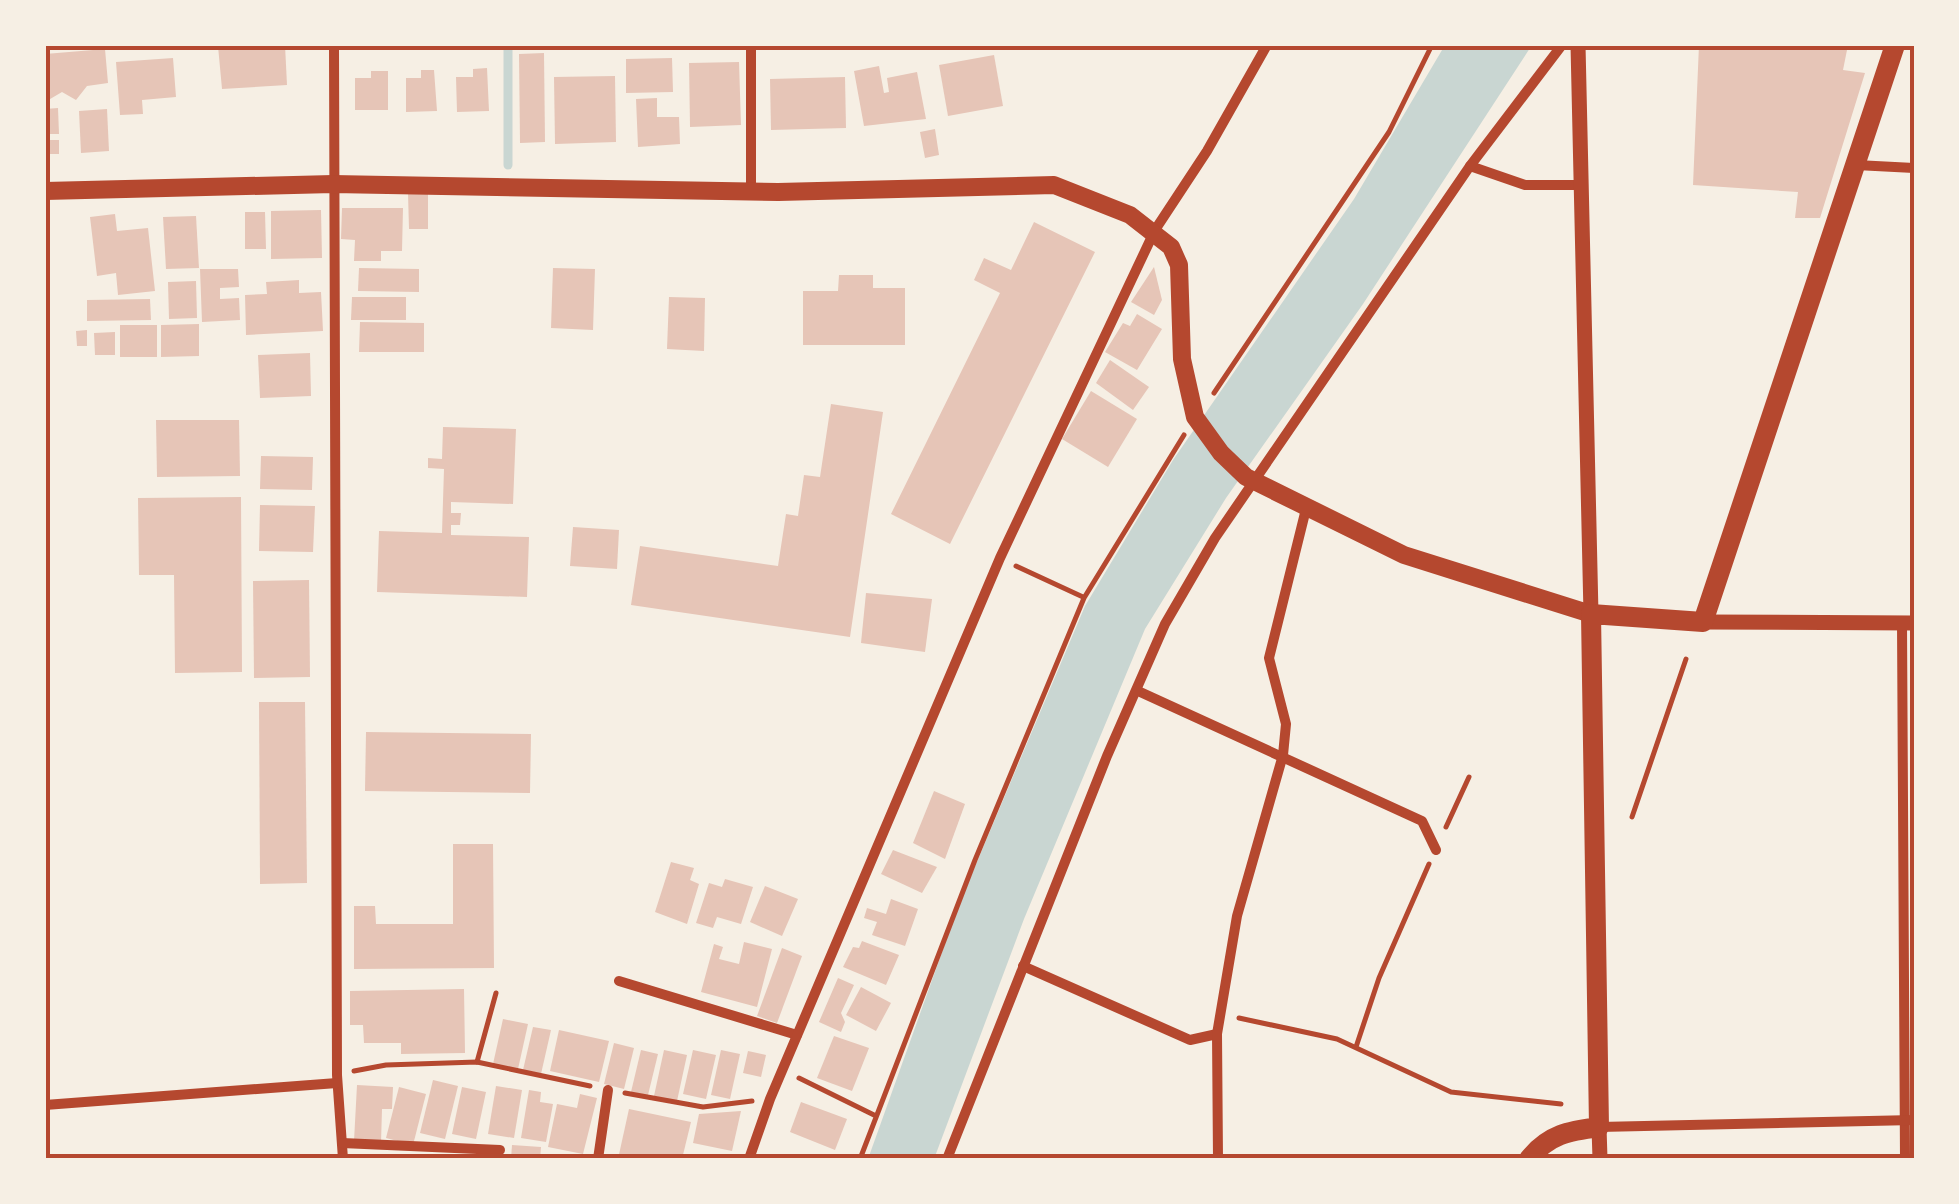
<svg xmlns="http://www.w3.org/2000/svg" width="1959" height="1204" viewBox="0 0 1959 1204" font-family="'PT Sans',sans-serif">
  <rect width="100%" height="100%" fill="#f6efe4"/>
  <path fill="#c9d6d2" d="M1445,45H1532L1363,304L1226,498L1145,629L1024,919L934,1159H868L960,902L1085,606L1173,460L1354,199Z"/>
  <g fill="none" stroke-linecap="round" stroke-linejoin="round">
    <path stroke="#c9d6d2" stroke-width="9" d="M508,165V45"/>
  </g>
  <g fill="#e6c5b7">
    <path d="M236,45H285L287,85L222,89L218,46Z"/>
    <path d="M1699,45H1848L1843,70L1865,73L1820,218H1795L1798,192L1693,185Z"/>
    <path d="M105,49L108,83L87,86L76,100L62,92L45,102V54Z"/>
    <path d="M544,53L545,142L520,143L519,54Z"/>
    <path d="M994,55L1003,106L948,116L939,65Z"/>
    <path d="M173,58L176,97L142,100L143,114L120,115L116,62Z"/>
    <path d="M672,58L673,92L626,93V59Z"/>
    <path d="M739,62L741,125L690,127L689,63Z"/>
    <path d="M879,66L884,93L889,92L887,78L917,72L926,119L864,126L854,71Z"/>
    <path d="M487,68L489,111L457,112L456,77H473V69Z"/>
    <path d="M421,70H434L437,111L406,112V78H421Z"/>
    <path d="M371,71H388V110H355V78H371Z"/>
    <path d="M615,76L616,142L555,144L554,77Z"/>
    <path d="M845,77L846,128L771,130L770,79Z"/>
    <path d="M657,98V117H679L680,144L638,147L636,99Z"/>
    <path d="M58,108L59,134H45V109Z"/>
    <path d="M107,109L109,151L81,153L79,111Z"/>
    <path d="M935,129L939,155L925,158L920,132Z"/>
    <rect x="45" y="140" width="14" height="14"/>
    <path d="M408,193H428V229H409Z"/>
    <path d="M342,208H403L402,251H381V261H354L355,240L341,239Z"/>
    <path d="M321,210L322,258L271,259V211Z"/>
    <path d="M245,212H265L266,249H245Z"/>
    <path d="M115,214L117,231L148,228L155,291L118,295L116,273L97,276L90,217Z"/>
    <path d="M196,216L199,268L166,269L163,217Z"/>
    <path d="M1034,222L1095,252L950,544L891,514L1000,293L974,280L984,258L1011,270Z"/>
    <path d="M1154,267L1162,300L1154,315L1131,302Z"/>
    <path d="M359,268L419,269V292L358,291Z"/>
    <path d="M553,268L595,269L593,330L551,328Z"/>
    <path d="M200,269H238L239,287L220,288V299L239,298L240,320L202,322Z"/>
    <path d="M839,275H873V288H905V345H803V291H838Z"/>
    <path d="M299,280V293L321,292L323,331L246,335L245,295L267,294L266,282Z"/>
    <path d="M196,281L197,318L169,319L168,282Z"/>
    <path d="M352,297H406V320H351Z"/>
    <path d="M669,297L705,298L704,351L667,349Z"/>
    <path d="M150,299L151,320L87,321V300Z"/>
    <path d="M1137,314L1162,329L1137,370L1105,352L1123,323L1130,326Z"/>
    <path d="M360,322L424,323V352H359Z"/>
    <path d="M199,324V356L161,357V325Z"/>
    <rect x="120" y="325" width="37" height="32"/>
    <path d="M87,330V346H77L76,331Z"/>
    <path d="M115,332V355H95L94,333Z"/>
    <path d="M310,353L311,396L260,398L258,355Z"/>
    <path d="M1110,360L1149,387L1133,410L1096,383Z"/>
    <path d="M1091,391L1137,419L1108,467L1062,439Z"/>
    <path d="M831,404L883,412L850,637L631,605L640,546L778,566L786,514L798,516L804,475L820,477Z"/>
    <path d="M156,420H239L240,476L157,477Z"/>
    <path d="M443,427L516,429L513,504L451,502V513H461L460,525H451V535L529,537L527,597L377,592L379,531L442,533L444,469L428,468V458L442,459Z"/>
    <path d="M261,456L313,457L312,490L260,489Z"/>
    <path d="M241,497L242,672L175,673L174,575H139L138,498Z"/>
    <path d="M260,505L315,506L313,552L259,551Z"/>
    <path d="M573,527L619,530L617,569L570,566Z"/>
    <path d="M309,580L310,677L254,678L253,581Z"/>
    <path d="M866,593L932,599L925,652L861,643Z"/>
    <path d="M259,702H305L307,883L260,884Z"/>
    <path d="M366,732L531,734L530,793L365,791Z"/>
    <path d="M934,791L965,804L945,859L913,843Z"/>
    <path d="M453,844H493L494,968L354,969V906H375L376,924H453Z"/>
    <path d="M893,850L937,867L922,893L881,874Z"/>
    <path d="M671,862L694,868L690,880L699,884L687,924L655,912Z"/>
    <path d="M725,879L753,887L741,924L717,917L713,928L696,923L709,883L722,887Z"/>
    <path d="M765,886L798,899L782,936L750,922Z"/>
    <path d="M891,899L918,909L905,946L872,935L877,922L864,918L867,908L886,914Z"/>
    <path d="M862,941L899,955L886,985L843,967L853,947L859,948Z"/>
    <path d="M744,942L772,949L757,1007L701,992L714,944L723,947L719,959L739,964Z"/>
    <path d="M782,948L802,956L777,1023L757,1016Z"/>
    <path d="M838,978L854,985L841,1013L845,1022L841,1032L819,1022Z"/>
    <path d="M861,987L891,1003L876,1031L846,1015Z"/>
    <path d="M464,989L465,1053L401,1054V1043H364L363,1025H350V991Z"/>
    <path d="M503,1019L528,1024L518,1069L493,1064Z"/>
    <path d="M533,1027L551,1030L541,1074L523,1070Z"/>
    <path d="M559,1030L609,1041L599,1082L550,1071Z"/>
    <path d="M834,1036L869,1048L852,1091L817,1078Z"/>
    <path d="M614,1043L634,1048L624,1089L604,1084Z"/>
    <path d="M641,1050L658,1054L648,1095L631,1092Z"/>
    <path d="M664,1050L687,1055L677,1101L654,1096Z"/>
    <path d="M693,1050L716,1055L706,1099L683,1094Z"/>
    <path d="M721,1050L740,1054L730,1099L711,1095Z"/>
    <path d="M748,1051L766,1055L761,1077L743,1073Z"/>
    <path d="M433,1080L458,1086L445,1139L420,1133Z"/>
    <path d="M357,1085L393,1087L392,1109H382L381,1143L354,1141Z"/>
    <path d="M496,1086L522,1090L514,1138L488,1134Z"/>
    <path d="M399,1087L426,1094L413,1145L386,1138Z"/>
    <path d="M462,1087L486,1092L476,1139L452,1134Z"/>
    <path d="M529,1090L541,1092L540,1102L553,1104L546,1142L521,1138Z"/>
    <path d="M580,1094L597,1098L583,1154L548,1147L557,1104L577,1108Z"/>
    <path d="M801,1102L847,1119L835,1150L790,1132Z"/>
    <path d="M629,1109L691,1122L682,1159H618Z"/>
    <path d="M741,1111L732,1151L693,1143L699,1114Z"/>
    <path d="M512,1145L541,1147L540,1159H511Z"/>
  </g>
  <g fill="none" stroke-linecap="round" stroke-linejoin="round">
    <g stroke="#b5482f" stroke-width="5">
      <path d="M1214,393L1389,132L1432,45"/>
      <path d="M1016,566L1083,597"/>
      <path d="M1632,817L1686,659"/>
      <path d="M1446,827L1469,777"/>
      <path d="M1239,1018L1337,1039L1451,1092L1561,1104"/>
      <path d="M1356,1047L1379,978L1429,864"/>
      <path d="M477,1062L496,993"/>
      <path d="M354,1071L386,1065L477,1062L590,1086"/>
      <path d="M799,1078L874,1115"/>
      <path d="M625,1093L703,1107L752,1101"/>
      <path d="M860,1159L975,860L1084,598L1184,435"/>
    </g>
    <g stroke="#b5482f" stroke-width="10">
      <path d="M334,45L337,1075L343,1159"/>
      <path d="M751,45V192"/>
      <path d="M1856,165L1914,168"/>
      <path d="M1470,166L1525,185H1581"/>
      <path d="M1902,623L1905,1159"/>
      <path d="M1138,691L1422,821L1436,850"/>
      <path d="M1023,966L1190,1040L1217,1034"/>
      <path d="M619,981L797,1035"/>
      <path d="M45,1105L337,1083"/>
      <path d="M1599,1127L1914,1120"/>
      <path d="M342,1143L500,1150"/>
      <path d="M598,1159L608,1090"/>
      <path d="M749,1159L770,1099L1000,558L1155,230L1207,151L1267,45"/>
      <path d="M947,1159L1107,756L1165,624L1215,538L1470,166L1562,45"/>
      <path d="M1218,1159L1217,1034L1237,916L1283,755L1286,724L1269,658L1306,509"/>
    </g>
    <g stroke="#b5482f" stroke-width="15">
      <path d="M1578,45L1591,614"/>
      <path d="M1703,622L1914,623"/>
      <path d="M1599,1127L1600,1159"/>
    </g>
    <path stroke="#b5482f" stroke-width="18" d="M45,191L333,184L778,192L1054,185L1130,215L1171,247L1179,265L1182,359L1195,417L1221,453L1246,477L1404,555L1591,614"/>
    <path stroke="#b5482f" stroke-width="20" d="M1529,1159C1549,1134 1569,1131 1599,1127L1591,614L1703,622L1895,45"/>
  </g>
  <rect width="1959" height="1204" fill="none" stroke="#f6efe4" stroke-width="95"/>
  <rect x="48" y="48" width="1864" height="1108" fill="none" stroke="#b5482f" stroke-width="4"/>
</svg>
